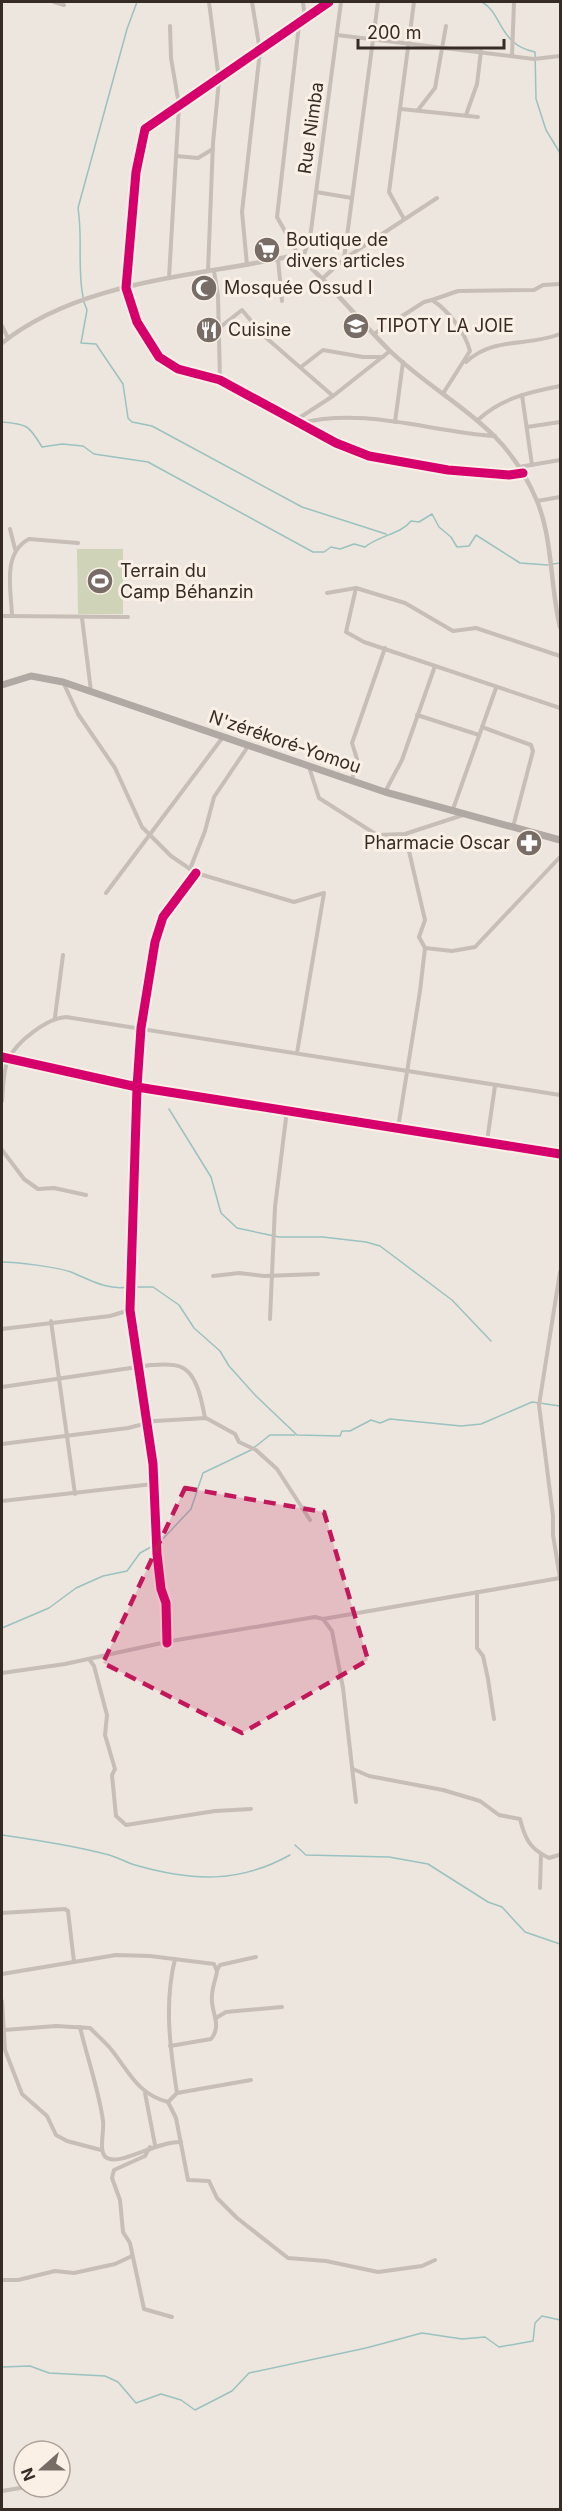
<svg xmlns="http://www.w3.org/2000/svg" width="562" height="2511" viewBox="0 0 562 2511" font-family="Inter,sans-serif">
  <rect width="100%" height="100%" fill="#ede6de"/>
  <path fill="#cfd3b7" d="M77,549H123V614H78Z"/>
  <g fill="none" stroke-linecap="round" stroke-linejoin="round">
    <g stroke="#99c2c0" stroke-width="1.5">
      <path d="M482,2C503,14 498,44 535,52L536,99L546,130L560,153"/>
      <path d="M83,297C77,267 83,238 78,208L127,29L137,2"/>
      <path d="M84,302L87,310L81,343L96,344L123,384L128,418L132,422L152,426L302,507L386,534"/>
      <path d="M2,422C27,424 29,425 42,447L62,444L83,446L94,454L148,462L313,552H324L331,547L340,549L354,544L365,547C380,535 401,534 411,521L419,522L432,514L439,527L451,537L457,547L469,546L476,535L520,563L548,565"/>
      <path d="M553,564L560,563"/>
      <path d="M169,1109L211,1177L221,1213L237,1228L279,1237H323L366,1242L380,1246L452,1300L491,1341"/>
      <path d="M2,1262C16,1262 57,1267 71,1272C88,1279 108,1291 128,1287"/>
      <path d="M133,1287H153L179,1305L194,1328L220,1351L229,1366L256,1396L297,1435L340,1436L342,1431H350L371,1420L380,1423L390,1419L461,1426L481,1424L532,1402L560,1406"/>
      <path d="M2,1628L49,1608L76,1588L103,1576L127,1571L140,1553L160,1542L191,1509L203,1473L251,1450L270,1435H295"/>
      <path d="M2,1835C36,1840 71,1845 105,1854C116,1856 125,1862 135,1865C191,1881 238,1884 290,1855"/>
      <path d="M295,1845L306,1855L389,1857L428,1864L488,1902L502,1907L525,1932L560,1944"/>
      <path d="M2,2367L30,2366L49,2373L105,2376L118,2382L136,2403L161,2394L181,2400L195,2410L232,2391L249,2373L366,2348L422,2333L462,2339L485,2337L499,2347L533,2341L535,2323L542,2316L560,2320"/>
    </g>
    <g stroke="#c6beb7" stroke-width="4">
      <path d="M54,2L64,5"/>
      <path d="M303,2L305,19"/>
      <path d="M329,2L145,129L136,172L126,288L137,322L159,357L178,369L220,380L336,443L369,456L448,470L509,475L523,473"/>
      <path d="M299,25L277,217L300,258"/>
      <path d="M337,35L534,59L560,56"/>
      <path d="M512,55L514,2"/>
      <path d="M401,109L478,117"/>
      <path d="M418,110L435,88L446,26"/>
      <path d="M466,115L477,84L481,51"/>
      <path d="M176,156L198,158L213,149"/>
      <path d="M316,192L352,198"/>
      <path d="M404,219L389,192L414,2"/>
      <path d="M303,257L310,238L341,2"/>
      <path d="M278,259L282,301"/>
      <path d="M344,259L378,2"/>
      <path d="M247,265L242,212L260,51L252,2"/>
      <path d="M208,271L213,143L219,80L209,2"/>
      <path d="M214,271L218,296L220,380"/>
      <path d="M169,278L179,105L171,58L170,26"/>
      <path d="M322,279L344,259L437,198"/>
      <path d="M432,300L458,291L534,290L543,285L560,284"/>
      <path d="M2,326L8,338"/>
      <path d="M219,328L242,310L263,335L333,396"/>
      <path d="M374,334L424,302L432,300C448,310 465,332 470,351L444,392"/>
      <path d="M466,362C494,336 528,347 560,334"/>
      <path d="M301,367L323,350L363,357H383"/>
      <path d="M522,395L532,465"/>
      <path d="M479,419C502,398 530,392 560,386"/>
      <path d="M296,420L333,396L390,351"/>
      <path d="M395,422L403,362"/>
      <path d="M301,423C365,407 431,432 495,436"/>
      <path d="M527,427L560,422"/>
      <path d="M519,467L560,460"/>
      <path d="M537,501L560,497"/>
      <path d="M10,529L15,549"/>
      <path d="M356,588L346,632L364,642L560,708"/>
      <path d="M327,593L356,588L405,603L453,631L476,628L560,656"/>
      <path d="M12,615C11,590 2,553 29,539L78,543"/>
      <path d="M2,616L128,617"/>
      <path d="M82,618L91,691"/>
      <path d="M63,682L78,714L115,768L142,827L171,856L196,873L294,902L324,893L297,1053"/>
      <path d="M417,715L479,735"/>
      <path d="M482,727L531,745L533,751L513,827"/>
      <path d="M309,767L319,798L377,835L405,834L463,815"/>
      <path d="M352,780L357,759L352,743L385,648"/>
      <path d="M385,792L402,760L435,666"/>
      <path d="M452,812L496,688"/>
      <path d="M190,869L205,831L214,797L249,745"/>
      <path d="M106,893L223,737"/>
      <path d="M425,948L452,951L475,947L560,857"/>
      <path d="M55,1017L63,955"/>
      <path d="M2,1057L137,1087L560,1154"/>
      <path d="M2,1101C3,1089 3,1071 8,1060C16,1042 47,1018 66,1017L560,1095"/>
      <path d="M398,1128L420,991L425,948L419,937L425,920L405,834"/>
      <path d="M487,1141L495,1086"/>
      <path d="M2,1150L24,1179L38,1189L54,1188L86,1195"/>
      <path d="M213,1276L239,1273L264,1276L318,1274"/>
      <path d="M270,1319L275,1207L287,1110"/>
      <path d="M51,1321L75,1494"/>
      <path d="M2,1329L110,1316L130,1310"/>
      <path d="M2,1387L151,1365C160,1365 172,1363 181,1367C197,1373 202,1402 205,1418"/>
      <path d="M2,1444L128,1428L155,1421L206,1418L235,1434L239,1442L256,1450L277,1469L310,1520"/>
      <path d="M2,1501L153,1484"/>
      <path d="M560,1578L553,1535V1516L539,1405L560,1272"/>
      <path d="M477,1592V1648L483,1656L488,1679L494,1719"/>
      <path d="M323,1619L332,1631L343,1688L356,1802"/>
      <path d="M167,1643L166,1603L161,1589L157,1554L153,1464L130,1310L137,1087L141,1028L155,942L163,917L196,873"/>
      <path d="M89,1659L94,1666L107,1715L105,1735L115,1769L112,1775L116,1816L126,1825L215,1811L251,1809"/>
      <path d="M2,1673L65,1664L171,1641L315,1617L323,1619L560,1578"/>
      <path d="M353,1769L369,1776L443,1790L480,1801L499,1815L520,1819C525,1839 530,1849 549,1858L559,1855"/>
      <path d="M540,1888L541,1854"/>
      <path d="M2,1913L65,1909L68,1911L74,1962"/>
      <path d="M175,1959C164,2003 170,2048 177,2093"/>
      <path d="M217,1970L220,1965L256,1957"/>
      <path d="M2,1974L116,1955L150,1956L214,1964L217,1971C216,1979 212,1987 212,1996C210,2011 223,2025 211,2039L170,2046"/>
      <path d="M2,2001L5,2050L22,2094L47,2116L56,2135L67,2141L101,2150"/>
      <path d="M216,2018L226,2012L282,2007"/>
      <path d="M80,2027C87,2058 99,2090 103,2121C105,2131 96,2157 110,2159C125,2163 159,2141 181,2142"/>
      <path d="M4,2030L56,2026L90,2028C97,2035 104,2041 110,2048C129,2071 137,2094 168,2102L176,2118L188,2180L209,2181L217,2198L237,2218L288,2258L326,2261L378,2272L422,2266L435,2260"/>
      <path d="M145,2093L155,2145"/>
      <path d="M168,2102L177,2093L251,2080"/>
      <path d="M150,2147L145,2156L114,2170L112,2178L120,2200L123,2232L130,2243L144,2309L172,2317"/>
      <path d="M2,2280H18L55,2271L74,2273L115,2264L132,2256"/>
      <path d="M2,2491L26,2487"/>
    </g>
    <g stroke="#c6beb7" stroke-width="4.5">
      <path d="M303,257L304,261L300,262V258Z"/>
      <path d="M304,261C334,289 360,321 389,350C445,404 504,421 537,501C553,540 550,586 560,627"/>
      <path d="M2,343C80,281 192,277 287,257L299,259"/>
    </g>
    <path stroke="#b0a8a2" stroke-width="7" d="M2,685L31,676L63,682L385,792L560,840"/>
    <defs>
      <g id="cycleway">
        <path d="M329,2L145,129L136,172L126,288L137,322L159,357L178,369L220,380L336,443L369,456L448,470L509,475L523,473"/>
        <path d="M2,1057L137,1087L560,1154"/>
        <path d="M167,1643L166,1603L161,1589L157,1554L153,1464L130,1310L137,1087L141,1028L155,942L163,917L196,873"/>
      </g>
    </defs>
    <use href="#cycleway" stroke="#fbf0e5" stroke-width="13"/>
    <use href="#cycleway" stroke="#d6006c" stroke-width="9"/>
  </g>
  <path fill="#c2185b" fill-opacity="0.2" stroke="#c2185b" stroke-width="4.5" stroke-dasharray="12 8" stroke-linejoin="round" d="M185,1488L324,1512L368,1660L242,1733L103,1663Z"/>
  <defs>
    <symbol id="supermarket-disc" viewBox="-11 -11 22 22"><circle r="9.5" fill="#776c66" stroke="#fbf0e5"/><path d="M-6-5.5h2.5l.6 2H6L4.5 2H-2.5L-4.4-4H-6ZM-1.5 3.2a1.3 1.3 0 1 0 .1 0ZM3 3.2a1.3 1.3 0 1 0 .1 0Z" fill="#fff"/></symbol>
    <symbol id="mosque-disc" viewBox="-11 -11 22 22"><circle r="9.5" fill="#776c66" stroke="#fbf0e5"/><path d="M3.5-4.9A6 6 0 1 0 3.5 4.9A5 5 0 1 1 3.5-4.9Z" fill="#fff"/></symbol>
    <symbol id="school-disc" viewBox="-11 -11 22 22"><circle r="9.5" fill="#776c66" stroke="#fbf0e5"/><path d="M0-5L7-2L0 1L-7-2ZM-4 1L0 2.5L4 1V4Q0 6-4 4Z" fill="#fff"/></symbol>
    <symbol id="restaurant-disc" viewBox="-11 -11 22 22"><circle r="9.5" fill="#776c66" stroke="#fbf0e5"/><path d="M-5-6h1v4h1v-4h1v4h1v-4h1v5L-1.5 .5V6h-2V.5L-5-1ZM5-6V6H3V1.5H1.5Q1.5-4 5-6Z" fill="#fff"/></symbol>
    <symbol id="stadium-disc" viewBox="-11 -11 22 22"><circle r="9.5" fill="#776c66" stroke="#fbf0e5"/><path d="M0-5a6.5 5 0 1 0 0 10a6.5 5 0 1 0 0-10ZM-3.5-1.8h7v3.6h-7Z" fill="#fff"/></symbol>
    <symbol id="pharmacy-disc" viewBox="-11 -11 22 22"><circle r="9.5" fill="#776c66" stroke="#fbf0e5"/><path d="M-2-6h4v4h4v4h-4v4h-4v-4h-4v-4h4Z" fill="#fff"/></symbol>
  </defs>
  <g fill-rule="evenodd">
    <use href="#supermarket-disc" x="252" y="235" width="30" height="30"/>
    <use href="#mosque-disc" x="189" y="273" width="30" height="30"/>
    <use href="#school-disc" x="341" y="311" width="30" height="30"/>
    <use href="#restaurant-disc" x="194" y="315" width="30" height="30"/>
    <use href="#stadium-disc" x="85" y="566" width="30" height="30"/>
    <use href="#pharmacy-disc" x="514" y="828" width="30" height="30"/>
  </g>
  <g text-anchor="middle" stroke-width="6" stroke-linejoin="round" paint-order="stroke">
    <g font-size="18" fill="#372b26" stroke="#fbf0e5">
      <text transform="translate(311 128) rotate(-82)" y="6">Rue Nimba</text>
      <text transform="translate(285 742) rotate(19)" y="6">N'zérékoré-Yomou</text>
    </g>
    <g font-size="18" fill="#372b26" stroke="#fbf0e5" text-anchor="start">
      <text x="286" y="246">Boutique de<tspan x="286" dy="21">divers articles</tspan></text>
      <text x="224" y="294">Mosquée Ossud I</text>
      <text x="376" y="332">TIPOTY LA JOIE</text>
      <text x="228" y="336">Cuisine</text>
      <text x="120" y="577">Terrain du<tspan x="120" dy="21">Camp Béhanzin</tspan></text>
      <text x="510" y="849" text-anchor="end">Pharmacie Oscar</text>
    </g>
  </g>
  <rect width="562" height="2511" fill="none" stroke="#372b26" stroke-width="6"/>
  <g transform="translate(42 2469) rotate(249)"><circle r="28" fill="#fbf0e5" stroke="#ada199" stroke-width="1.5"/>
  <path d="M0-4.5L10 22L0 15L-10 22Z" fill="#776c66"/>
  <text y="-9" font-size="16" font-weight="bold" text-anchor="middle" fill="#372b26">N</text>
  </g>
  <path d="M358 39v9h146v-9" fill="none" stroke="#372b26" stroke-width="3"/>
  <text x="367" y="39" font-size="18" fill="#372b26" stroke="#fbf0e5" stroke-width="4.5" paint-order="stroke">200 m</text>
</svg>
